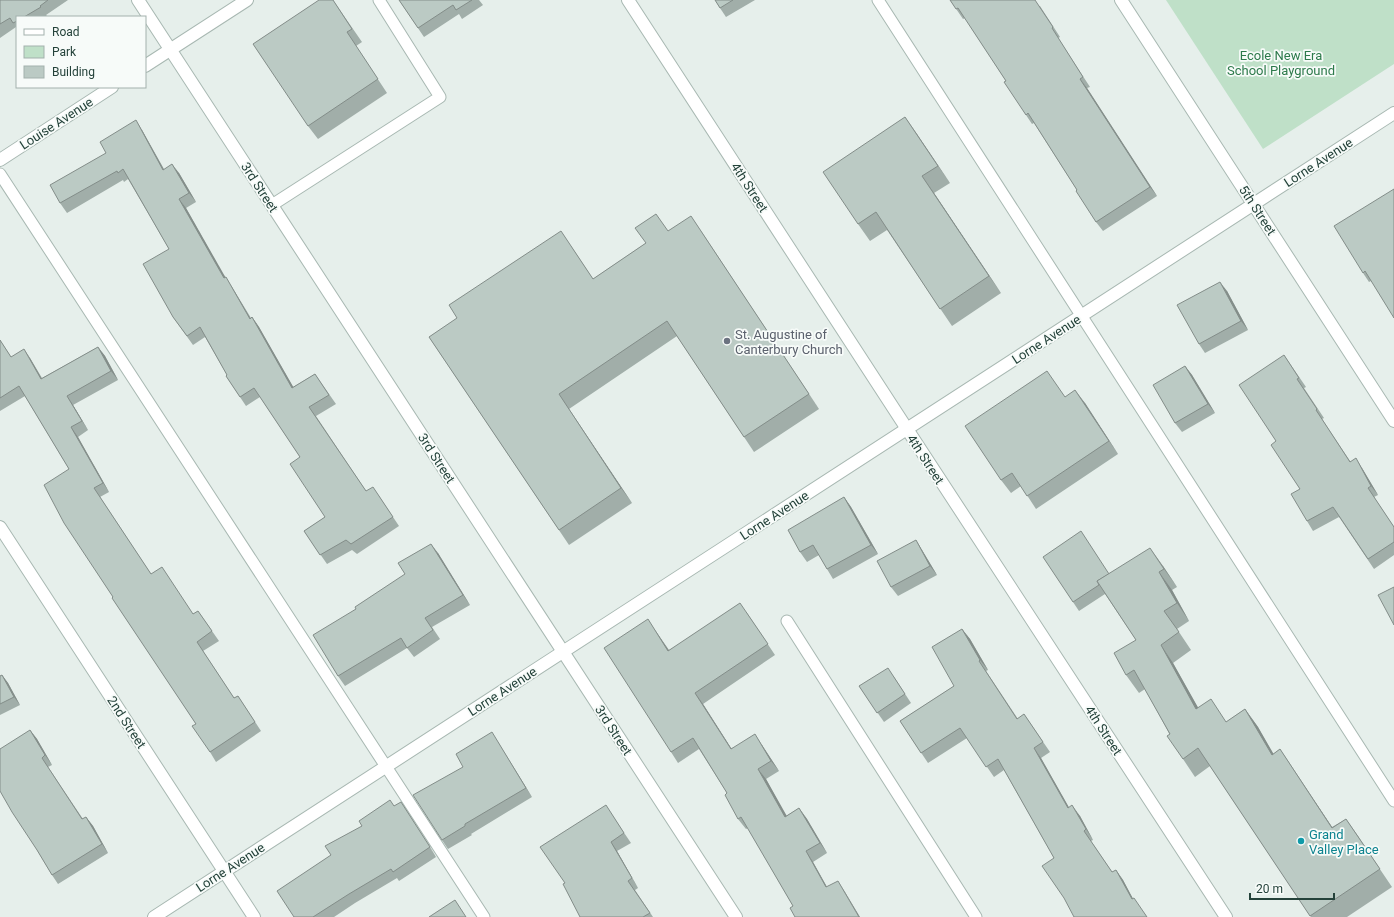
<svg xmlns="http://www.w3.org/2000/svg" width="1394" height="917" viewBox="0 0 1394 917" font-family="Roboto,sans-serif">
  <rect width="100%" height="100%" fill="#e6efeb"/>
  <path fill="#bfe0c8" d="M1166,0H1394V64L1263,149Z"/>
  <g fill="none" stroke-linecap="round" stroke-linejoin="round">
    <defs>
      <g id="service">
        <path d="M878,0L1394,801"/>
        <path d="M0,174L484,917"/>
        <path d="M272,205L440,97L379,0"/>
        <path d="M787,621L976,917"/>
      </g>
      <g id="minor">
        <path d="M138,0L736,917"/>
        <path d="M628,0L907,429L1226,917"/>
        <path d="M1121,0L1394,421"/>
        <path d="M145,66L247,0"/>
        <path d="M0,160L112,87"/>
        <path d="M0,527L254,917"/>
        <path d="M154,917L1394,113"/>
      </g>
    </defs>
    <use href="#service" stroke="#a8b8b2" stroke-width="13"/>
    <use href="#minor" stroke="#a8b8b2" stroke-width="14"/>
    <use href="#service" stroke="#fff" stroke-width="11"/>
    <use href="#minor" stroke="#fff" stroke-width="12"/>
  </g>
  <g fill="#a1aea9">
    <path d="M0,0H68L46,15L47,16L46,17H17V29L16,27L0,38Z"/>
    <path d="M333,0L362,42L356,46L387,93L318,139L308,126Z"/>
    <path d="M399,0H479L483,5L462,19L459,14L424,37Z"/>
    <path d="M715,0H755L726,17L720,8Z"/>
    <path d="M950,0L1040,6L1060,37L1058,38L1090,87L1087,88L1157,196L1103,231L1096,222L1077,190L1034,123L1032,124L1026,115L1006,81L965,18L963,19Z"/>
    <path d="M905,117L950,183L934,193L1001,293L952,326L887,230L870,241L858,224Z"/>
    <path d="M142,130L164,169L179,173L196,202L186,208L225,278L232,287L251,318L252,317L259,327L293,387L315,374L336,404L316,416L366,491L379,496L399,526L357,554L352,550L327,564L304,531L325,517L300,457L260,397L246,406L226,376L227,375L205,337L193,345L173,317L169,249L128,179L124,182L123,180L67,213L60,203L106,153Z"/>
    <path d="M1394,189L1371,281L1369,282L1363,273Z"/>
    <path d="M668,231H701L819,409L754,452L677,336L569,409L632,503L569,545L429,337L571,246L593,279L646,243Z"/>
    <path d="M1227,291L1248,330L1205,353L1199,344Z"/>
    <path d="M0,340L11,357L30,358L42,378L98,347L105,356L118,380L73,405L88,430L78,437L109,492L100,497L151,574L193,614L198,611L219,641L203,651L234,698L238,696L261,731L216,762L210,752L196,724L113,597L69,469L25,396L0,411Z"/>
    <path d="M1284,355L1306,387L1304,388L1324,418L1322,419L1350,461L1362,468L1378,495L1374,497L1394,527V555L1374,569L1339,517L1313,531L1307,521L1300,489L1276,441Z"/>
    <path d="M1185,366L1192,375L1215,413L1182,432L1175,423Z"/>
    <path d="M1065,397L1085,403L1118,454L1036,509L1021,486L1011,493L1001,480Z"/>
    <path d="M844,497L851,507L878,554L833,579L827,569L819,555L807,562L800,552Z"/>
    <path d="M916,540L937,575L898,596L891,587Z"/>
    <path d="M438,553L470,605L432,627L440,639L414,657L407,648L345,686L338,676L356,609Z"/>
    <path d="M1163,566L1177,587L1172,590L1189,621L1177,629L1191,650L1173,663L1198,708L1226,722L1245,709L1258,727L1273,754L1280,749L1332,827L1346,819L1392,887L1347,917H1311L1210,766L1195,777L1183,759L1145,689L1139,693L1126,675L1136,640L1105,594L1079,611L1073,602L1110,573Z"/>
    <path d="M747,613L775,655L703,704L731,748L762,745L779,771L766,779L786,816L799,808L807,819L827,853L813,862L827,887L845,892L793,906L748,828L746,829L738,819L727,793L699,749L678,763L671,752L655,630L669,650Z"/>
    <path d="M962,629L970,639L988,670L986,671L1018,719L1024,714L1050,752L1041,758L1069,808L1080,816L1093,840L1091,841L1112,872L1116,870L1123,880L1133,899L1147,917L1054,858L1004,770L994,777L967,738L928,763L900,721L954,686Z"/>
    <path d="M2,675L8,683L20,705L0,715V676Z"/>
    <path d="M894,677L911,703L884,722L859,686Z"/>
    <path d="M30,730L37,739L52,765L48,767L83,819L86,817L93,826L108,853L58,884L52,875L37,850Z"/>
    <path d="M498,742L532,797L471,834L472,835L448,849L442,840L463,767Z"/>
    <path d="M394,806L407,812L436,857L399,881L397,878L355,903L334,917H294L331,855L362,826Z"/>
    <path d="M612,815L631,843L617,851L638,888L635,890L653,917H580L565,883Z"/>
  </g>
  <g fill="#838d89">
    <path d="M1080,79L1087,88L1157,196L1150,187Z"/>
    <path d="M905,117L917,134L950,183L938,166Z"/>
    <path d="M136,120L142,130L169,179L163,170Z"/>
    <path d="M172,164L179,173L196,202L189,193Z"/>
    <path d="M922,176L934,193L1001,293L989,276Z"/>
    <path d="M179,199L186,208L231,287L224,278Z"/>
    <path d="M691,216L701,231L819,409L809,394Z"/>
    <path d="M226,277L232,287L256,328L250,319Z"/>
    <path d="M1220,282L1227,291L1248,330L1241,321Z"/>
    <path d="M252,317L259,327L299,397L292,388Z"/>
    <path d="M98,347L105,356L118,380L111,371Z"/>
    <path d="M24,349L30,358L47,388L41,379Z"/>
    <path d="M1185,366L1192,375L1215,413L1208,404Z"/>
    <path d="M1075,390L1085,403L1118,454L1109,441Z"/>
    <path d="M559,394L569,409L632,503L621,488Z"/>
    <path d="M67,396L73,405L88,430L82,421Z"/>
    <path d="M71,427L78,437L109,492L103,483Z"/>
    <path d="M1356,458L1362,468L1378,495L1371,486Z"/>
    <path d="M844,497L851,507L878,554L871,545Z"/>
    <path d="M916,540L937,575L930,566Z"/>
    <path d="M431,544L438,553L470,605L463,595Z"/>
    <path d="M1150,548L1163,566L1177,587L1164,569Z"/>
    <path d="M1159,572L1172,590L1189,621L1177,603Z"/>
    <path d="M648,619L655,630L676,661L668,651Z"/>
    <path d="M962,629L970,639L988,670L980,660Z"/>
    <path d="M1161,645L1173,663L1209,727L1196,709Z"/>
    <path d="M2,675L8,683L20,705L14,697Z"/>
    <path d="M695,693L703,704L738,759L731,749Z"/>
    <path d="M1245,709L1258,727L1284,772L1272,755Z"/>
    <path d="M30,730L37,739L52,765L45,755Z"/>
    <path d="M492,732L498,742L532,797L526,788Z"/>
    <path d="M755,734L762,745L779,771L771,761Z"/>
    <path d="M1034,748L1041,758L1075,818L1068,808Z"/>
    <path d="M1280,749L1344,845L1332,828Z"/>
    <path d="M758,769L766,779L793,827L785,817Z"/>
    <path d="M401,802L407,812L436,857L430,847Z"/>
    <path d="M1072,805L1080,816L1093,840L1086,829Z"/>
    <path d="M799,808L807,819L827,853L820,843Z"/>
    <path d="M86,817L93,826L108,853L102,844Z"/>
    <path d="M1346,819L1358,836L1392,887L1380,869Z"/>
    <path d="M611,842L617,851L638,888L632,878Z"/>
    <path d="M806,851L813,862L833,898L826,887Z"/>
    <path d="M1116,870L1123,880L1139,910L1132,899Z"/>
    <path d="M838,881L845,892L860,917H859Z"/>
  </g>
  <g fill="#bbcac4" stroke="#838d89">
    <path d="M0,0H48L40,6L41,7L24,17H17V21L13,23L10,18L0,24Z"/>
    <path d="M319,0H333L352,29L347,32L378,79L308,126L253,44Z"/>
    <path d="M399,0H472L456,10L453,5L418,28Z"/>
    <path d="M715,0H733L720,8Z"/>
    <path d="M950,0H1035L1053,27L1052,28L1083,77L1080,79L1150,187L1096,222L1076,191L1077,190L1028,113L1026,115L1004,82L1006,81L958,8L956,9Z"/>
    <path d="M905,117L938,166L922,176L989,276L940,309L876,212L858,224L823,172Z"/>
    <path d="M136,120L163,170L172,164L189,193L179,199L224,278L226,277L250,319L252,317L292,388L315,374L329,395L309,407L366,491L373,487L393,517L351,544L346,540L320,555L304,531L325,517L290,464L300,457L254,388L240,397L226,376L227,375L200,327L187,336L173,317L143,264L169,249L123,169L118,173L117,171L60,203L50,185L106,153L100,142Z"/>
    <path d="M1394,189V318L1365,271L1363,273L1334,226Z"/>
    <path d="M656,214L668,231L691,216L809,394L744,437L667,321L559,394L621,488L559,530L429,337L457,318L449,305L561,231L593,279L646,243L635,228Z"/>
    <path d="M1220,282L1241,321L1199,344L1177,305Z"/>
    <path d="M0,340L11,357L24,349L41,379L98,347L111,371L67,396L82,421L71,427L103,483L94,488L151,574L162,567L193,614L198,611L212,631L197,642L234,698L238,696L255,722L210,752L192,726L196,724L112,598L113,597L64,523L44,485L69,469L19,386L0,398Z"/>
    <path d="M1284,355L1299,378L1297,379L1317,409L1316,410L1350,462L1356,458L1371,486L1368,488L1394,527V542L1368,559L1333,507L1307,521L1291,494L1300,489L1271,445L1276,441L1239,385Z"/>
    <path d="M1185,366L1208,404L1175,423L1153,385Z"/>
    <path d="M1047,371L1065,397L1075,390L1109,441L1027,496L1012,473L1001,480L965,426Z"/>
    <path d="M844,497L871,545L827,569L813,545L800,552L788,530Z"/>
    <path d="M1081,531L1109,574L1097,581L1099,585L1073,602L1043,557Z"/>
    <path d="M916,540L930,566L891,587L877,561Z"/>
    <path d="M431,544L463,595L425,618L433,630L407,648L401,638L338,676L313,635L356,609L355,607L405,574L398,563Z"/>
    <path d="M1150,548L1164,569L1159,572L1177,603L1164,611L1179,632L1161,645L1196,709L1211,699L1226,722L1245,709L1272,755L1280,749L1332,828L1346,819L1380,869L1310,916L1198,748L1183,759L1167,736L1170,734L1134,670L1126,675L1114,653L1136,640L1097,581Z"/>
    <path d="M1394,587V625L1378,595Z"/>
    <path d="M740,603L768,644L695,693L731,749L755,734L771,761L758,769L785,817L799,808L820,843L806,851L826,887L838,881L859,917H795L790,908L793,906L741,817L738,819L725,795L727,793L693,738L671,752L604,648L648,619L668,651Z"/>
    <path d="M962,629L980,660L979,661L1017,719L1024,714L1043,742L1034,748L1068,808L1072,805L1086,829L1084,831L1112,872L1116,870L1132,899L1134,898L1147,917H1074L1064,898L1042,866L1054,858L998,759L986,767L960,728L921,753L900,721L954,686L932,647Z"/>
    <path d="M888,668L905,694L877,713L859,686Z"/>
    <path d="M2,675L14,697L0,704V676Z"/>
    <path d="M30,730L45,755L42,758L82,819L86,817L102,844L52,875L37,850L12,812L0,791V749Z"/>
    <path d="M492,732L526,788L465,824V826L442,840L413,795L463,767L456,754Z"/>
    <path d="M390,800L394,806L401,802L430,847L393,872L391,869L349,894L313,917H294L277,891L331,855L325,846L362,826L359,821Z"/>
    <path d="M606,805L624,833L611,842L632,878L628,881L650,913L643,917H580L563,884L565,883L540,847Z"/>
    <path d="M455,900L466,917H429Z"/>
  </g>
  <circle fill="#6b7280" stroke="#f7fbf9" stroke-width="1.5" cx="727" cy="341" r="4"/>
  <circle fill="#0f9aa8" stroke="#f7fbf9" stroke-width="1.5" cx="1301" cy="841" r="4"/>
  <g text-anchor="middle" stroke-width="3.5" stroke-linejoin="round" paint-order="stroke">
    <g font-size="13" fill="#2d7a4b" stroke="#f7fbf9">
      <text x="1281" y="60">Ecole New Era<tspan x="1281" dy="15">School Playground</tspan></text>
    </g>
    <g font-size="13" fill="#24423a" stroke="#f7fbf9">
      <text transform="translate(56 123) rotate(-33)" y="5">Louise Avenue</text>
      <text transform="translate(1318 162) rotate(-33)" y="5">Lorne Avenue</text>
      <text transform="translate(260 187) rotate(57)" y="5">3rd Street</text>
      <text transform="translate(750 187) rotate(57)" y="5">4th Street</text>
      <text transform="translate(1258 210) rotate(57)" y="5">5th Street</text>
      <text transform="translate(1046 339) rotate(-33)" y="5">Lorne Avenue</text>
      <text transform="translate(437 458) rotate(57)" y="5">3rd Street</text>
      <text transform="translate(926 459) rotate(57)" y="5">4th Street</text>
      <text transform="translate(774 515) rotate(-33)" y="5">Lorne Avenue</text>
      <text transform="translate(502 691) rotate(-33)" y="5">Lorne Avenue</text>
      <text transform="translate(127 722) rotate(57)" y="5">2nd Street</text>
      <text transform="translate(614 730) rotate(57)" y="5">3rd Street</text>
      <text transform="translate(1104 730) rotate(57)" y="5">4th Street</text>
      <text transform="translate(230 867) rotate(-33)" y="5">Lorne Avenue</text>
    </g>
    <g font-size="13" fill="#5b616d" stroke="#f7fbf9" text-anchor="start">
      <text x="735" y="339">St. Augustine of<tspan x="735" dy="15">Canterbury Church</tspan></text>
    </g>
    <g font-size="13" fill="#0d838f" stroke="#f7fbf9" text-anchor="start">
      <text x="1309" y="839">Grand<tspan x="1309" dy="15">Valley Place</tspan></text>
    </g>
  </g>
  <rect x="16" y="16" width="130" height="72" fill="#f7fbf9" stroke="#a3b1ad"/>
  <rect x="24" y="29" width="20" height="6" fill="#ffffff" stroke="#a3b1ad"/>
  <text x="52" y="36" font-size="12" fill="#24423a">Road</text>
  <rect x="24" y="46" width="20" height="12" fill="#bfe0c8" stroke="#a3b1ad"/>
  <text x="52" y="56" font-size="12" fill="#24423a">Park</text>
  <rect x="24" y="66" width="20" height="12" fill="#bbcac4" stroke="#a3b1ad"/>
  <text x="52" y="76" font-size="12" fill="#24423a">Building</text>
  <path d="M1250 893v6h84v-6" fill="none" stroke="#24423a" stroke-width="2"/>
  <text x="1256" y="893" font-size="12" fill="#24423a" stroke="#f7fbf9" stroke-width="3" paint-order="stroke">20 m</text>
</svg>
